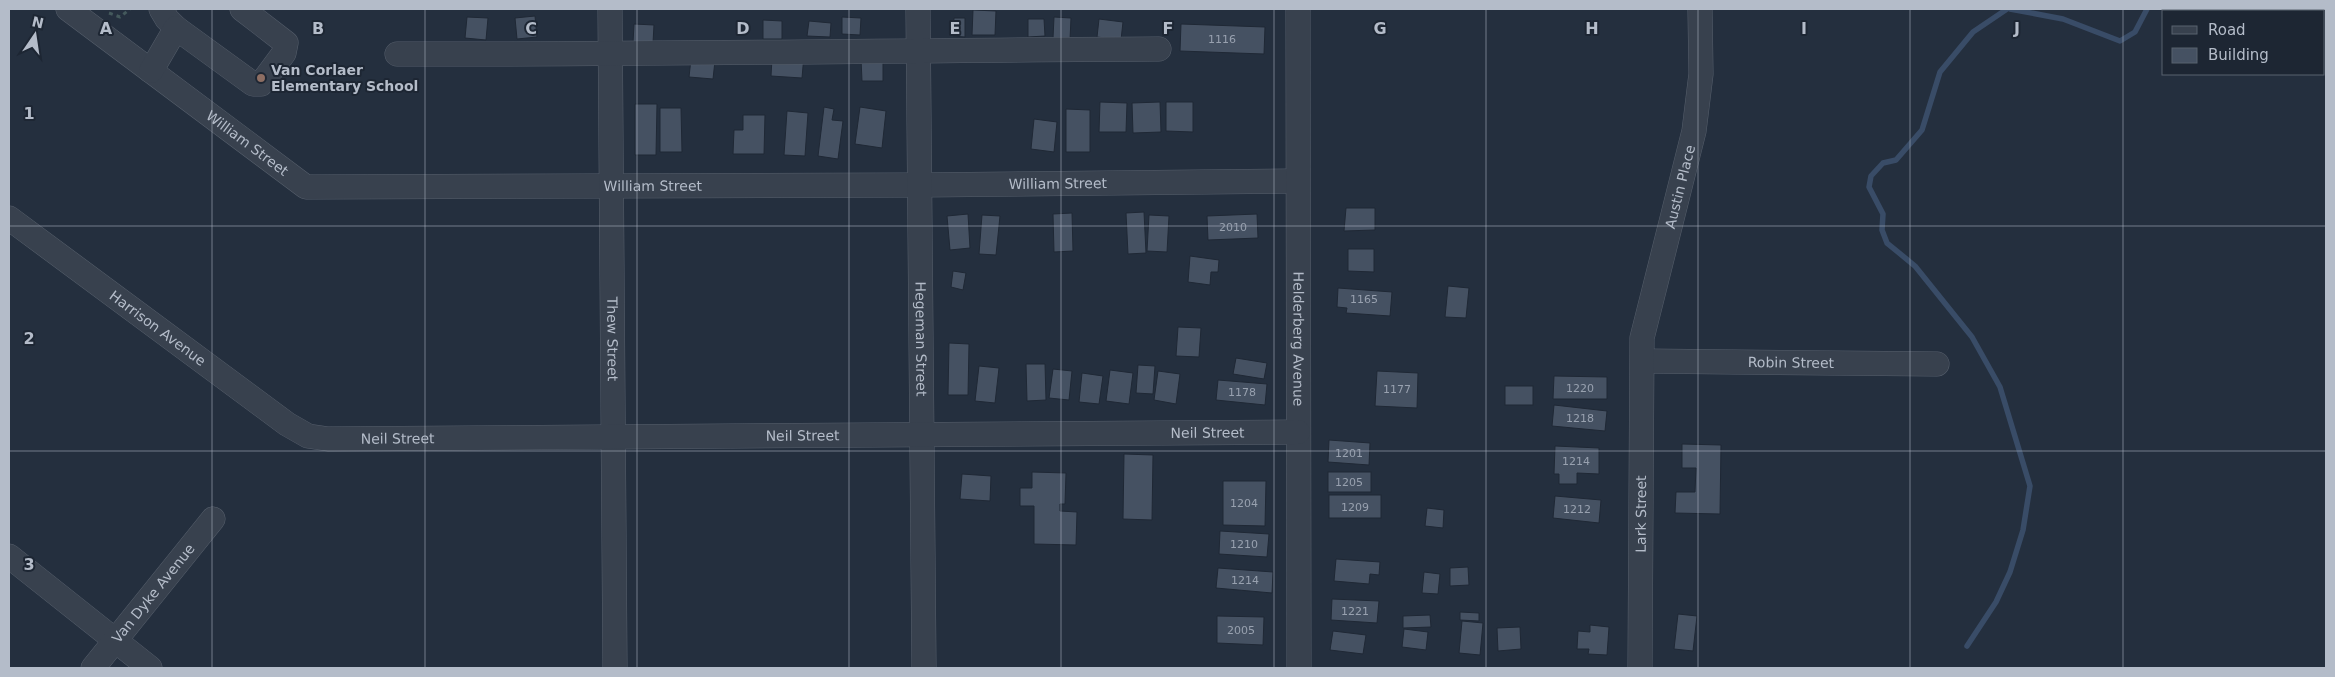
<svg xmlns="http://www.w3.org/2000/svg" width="2335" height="677" viewBox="0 0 2335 677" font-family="'DejaVu Sans',sans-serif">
  <rect width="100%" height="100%" fill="#242f3e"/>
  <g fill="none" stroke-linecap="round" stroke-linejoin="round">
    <g stroke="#394c67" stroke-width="5.5">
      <path d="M2010,9L2063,19L2120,41L2135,32L2147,9"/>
      <path d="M1967,646L1996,602L2010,572L2023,530L2030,486L2000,387L1972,337L1915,266L1887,243L1882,230L1883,214L1869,187L1871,176L1883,163L1896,160L1922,130L1940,72L1973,32L2007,9"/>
    </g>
  </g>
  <g fill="#455162" stroke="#1f2835">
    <path d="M973,10L996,11L995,35H972Z"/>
    <path d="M535,16L537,37L517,39L515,18Z"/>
    <path d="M467,17L488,18L486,40L465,38Z"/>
    <path d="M842,17L861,18L860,35L842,34Z"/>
    <path d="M1054,17L1071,18L1070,40L1053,38Z"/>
    <path d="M954,18H965V37L953,36Z"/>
    <path d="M1028,19H1044L1045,36L1028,37Z"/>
    <path d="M1099,19L1123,22L1121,40L1097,37Z"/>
    <path d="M763,20L782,21V39H763Z"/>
    <path d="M809,21L831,23L830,37L807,36Z"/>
    <path d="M634,24L654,25L653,43H633Z"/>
    <path d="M1181,24L1265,27L1264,54L1180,51Z"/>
    <path d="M804,55L802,78L771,76L772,58Z"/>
    <path d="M691,59L715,61L713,79L689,77Z"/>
    <path d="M861,59L883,60V81H862Z"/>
    <path d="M1100,102L1127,103L1126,132H1099Z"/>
    <path d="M1160,102L1161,132L1133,133L1132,103Z"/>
    <path d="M1166,102H1193V132L1166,131Z"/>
    <path d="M635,104H657L656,155H635Z"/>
    <path d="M824,107L834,109L832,120L843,121L838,159L818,156Z"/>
    <path d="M860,107L886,111L882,148L855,144Z"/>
    <path d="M660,108H681L682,152H660Z"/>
    <path d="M1066,109L1090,110V152H1066Z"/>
    <path d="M787,111L808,113L805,156L784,155Z"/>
    <path d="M743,115H765L764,154H733L734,130H743Z"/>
    <path d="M1034,119L1057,122L1054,152L1031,149Z"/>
    <path d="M1346,208H1375V230L1344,231Z"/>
    <path d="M1144,212L1146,253L1128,254L1126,213Z"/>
    <path d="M1072,213L1073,251L1054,252L1053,214Z"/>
    <path d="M968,214L970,248L950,250L947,216Z"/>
    <path d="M1257,214L1258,238L1208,240L1207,216Z"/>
    <path d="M982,215L1000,216L996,255L979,254Z"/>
    <path d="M1149,215L1169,216L1167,252L1147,251Z"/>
    <path d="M1348,249H1374V272L1348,271Z"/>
    <path d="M1190,256L1219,260L1218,272H1211L1210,285L1188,282Z"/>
    <path d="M953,271L966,273L963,290L951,287Z"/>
    <path d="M1448,286L1469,288L1466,318L1445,317Z"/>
    <path d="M1338,288L1392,292L1390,316L1346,313L1347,308L1337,307Z"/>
    <path d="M1178,327L1201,328L1199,357L1176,356Z"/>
    <path d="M949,343L969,344L968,395H948Z"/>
    <path d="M1236,358L1267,363L1264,379L1233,374Z"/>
    <path d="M1026,364H1045L1046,400L1027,401Z"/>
    <path d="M1138,365L1155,366L1153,394L1136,393Z"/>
    <path d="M979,366L999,368L995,403L975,401Z"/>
    <path d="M1053,369L1072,371L1069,400L1049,398Z"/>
    <path d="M1110,370L1133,373L1129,404L1106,401Z"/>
    <path d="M1158,371L1180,374L1176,404L1154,400Z"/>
    <path d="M1377,371L1418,373L1417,408L1375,406Z"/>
    <path d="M1082,373L1103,376L1099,404L1079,402Z"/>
    <path d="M1554,376L1607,377V399H1553Z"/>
    <path d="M1218,380L1267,384L1265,405L1216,400Z"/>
    <rect x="1505" y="386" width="28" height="19"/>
    <path d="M1554,405L1607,411L1605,431L1552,426Z"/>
    <path d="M1329,440L1370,443L1369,465L1328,462Z"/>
    <path d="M1682,444L1721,445L1720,514L1675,513L1676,492H1695L1696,468H1682Z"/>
    <path d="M1555,446L1599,448V474L1577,473V484H1559V474H1554Z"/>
    <path d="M1124,454L1153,455L1152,520L1123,519Z"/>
    <path d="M1032,472L1066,473L1065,504H1060V511L1077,512L1076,545L1034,544V506H1020V488H1032Z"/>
    <rect x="1328" y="472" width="43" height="20"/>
    <path d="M962,474L991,476L990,501L960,499Z"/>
    <path d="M1223,481H1266L1265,526L1223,525Z"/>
    <rect x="1329" y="495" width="52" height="23"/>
    <path d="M1555,496L1601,500L1599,523L1553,518Z"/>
    <path d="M1427,508L1444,510L1443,528L1425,526Z"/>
    <path d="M1220,531L1269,534L1267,557L1219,554Z"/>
    <path d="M1336,559L1380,562L1379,575L1370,574L1369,584L1334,581Z"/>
    <path d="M1468,567L1469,585L1450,586V568Z"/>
    <path d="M1218,568L1273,572L1272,593L1216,588Z"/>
    <path d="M1424,572L1440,574L1438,594L1422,593Z"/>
    <path d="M1332,599L1379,601L1377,623L1331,620Z"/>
    <path d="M1460,612L1479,613V621L1460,620Z"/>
    <path d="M1678,614L1697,616L1693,651L1674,649Z"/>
    <path d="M1430,615L1431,627L1403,628V616Z"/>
    <path d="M1217,616L1264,617L1263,645L1217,643Z"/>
    <path d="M1462,621L1483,623L1480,655L1459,653Z"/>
    <path d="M1590,625L1609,627L1607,655L1588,654L1589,649H1577L1578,631L1590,632Z"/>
    <path d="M1520,627L1521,649L1498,651L1497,628Z"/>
    <path d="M1404,629L1428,632L1426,650L1402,647Z"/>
    <path d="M1333,631L1366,635L1363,654L1330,650Z"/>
  </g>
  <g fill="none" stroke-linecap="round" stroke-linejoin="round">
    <defs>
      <g id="minor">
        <path id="s1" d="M68,9L306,187L920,185L1297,181"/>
        <path d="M161,9L167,19L176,28"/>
        <path id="s2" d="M610,9L615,668"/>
        <path id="s3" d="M918,9L924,668"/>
        <path id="s4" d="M1298,9L1299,668"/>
        <path d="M397,54C651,55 905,50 1159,49"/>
        <path d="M151,71L176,28L253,84H261L284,53L286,43L242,9"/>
        <path id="s5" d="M9,218L287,424L308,436L328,439L1298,432"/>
        <path id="s6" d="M1643,361L1937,364"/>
        <path d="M9,556L150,668"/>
        <path id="s7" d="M93,668L213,519"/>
        <path id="s8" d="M1640,668L1642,338L1694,131L1701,74L1700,9"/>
      </g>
    </defs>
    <use href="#minor" stroke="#565f6c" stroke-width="25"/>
    <path stroke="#44595c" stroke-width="3" stroke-dasharray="4 4" stroke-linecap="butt" d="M109,13L120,17L130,9"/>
    <use href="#minor" stroke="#38414e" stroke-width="24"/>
  </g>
  <path fill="none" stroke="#b4bcc9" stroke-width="1" stroke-opacity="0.55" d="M212,9V668M425,9V668M637,9V668M849,9V668M1061,9V668M1274,9V668M1486,9V668M1698,9V668M1910,9V668M2123,9V668M9,226H2326M9,451H2326"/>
  <circle fill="#8d6e63" stroke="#1d2633" stroke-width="2" cx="261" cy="78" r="5"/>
  <g text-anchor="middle" stroke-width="4" stroke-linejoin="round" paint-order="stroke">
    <g font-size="11" fill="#98a1af">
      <text x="1222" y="43">1116</text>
      <text x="1233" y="231">2010</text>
      <text x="1364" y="303">1165</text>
      <text x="1580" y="392">1220</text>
      <text x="1397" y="393">1177</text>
      <text x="1242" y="396">1178</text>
      <text x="1580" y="422">1218</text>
      <text x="1349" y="457">1201</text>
      <text x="1576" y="465">1214</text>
      <text x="1349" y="486">1205</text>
      <text x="1244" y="507">1204</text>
      <text x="1355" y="511">1209</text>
      <text x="1577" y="513">1212</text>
      <text x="1244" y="548">1210</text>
      <text x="1245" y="584">1214</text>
      <text x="1355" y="615">1221</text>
      <text x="1241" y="634">2005</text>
    </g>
    <g font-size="14" font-weight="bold" fill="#b4bcc9" stroke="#1d2633" text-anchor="start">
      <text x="271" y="75">Van Corlaer<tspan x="271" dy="16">Elementary School</tspan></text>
    </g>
    <g font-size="14" fill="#b4bcc9" stroke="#1d2633">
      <text dy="5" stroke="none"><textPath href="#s1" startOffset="224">William Street</textPath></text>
      <text dy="5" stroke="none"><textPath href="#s1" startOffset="1049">William Street</textPath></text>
      <text dy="5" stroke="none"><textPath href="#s8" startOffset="486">Austin Place</textPath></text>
      <text dy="5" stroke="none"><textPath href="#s1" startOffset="644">William Street</textPath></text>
      <text dy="5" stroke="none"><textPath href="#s5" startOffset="185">Harrison Avenue</textPath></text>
      <text dy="5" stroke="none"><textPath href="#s2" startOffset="330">Thew Street</textPath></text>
      <text dy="5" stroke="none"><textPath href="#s3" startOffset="330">Hegeman Street</textPath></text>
      <text dy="5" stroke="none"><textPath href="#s4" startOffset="330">Helderberg Avenue</textPath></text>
      <text dy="5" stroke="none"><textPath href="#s6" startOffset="148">Robin Street</textPath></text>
      <text dy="5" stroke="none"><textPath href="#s5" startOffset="1270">Neil Street</textPath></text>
      <text dy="5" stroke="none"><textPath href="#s5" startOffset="865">Neil Street</textPath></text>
      <text dy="5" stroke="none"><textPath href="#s5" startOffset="460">Neil Street</textPath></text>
      <text dy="5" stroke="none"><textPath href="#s8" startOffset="154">Lark Street</textPath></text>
      <text dy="5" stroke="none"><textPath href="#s7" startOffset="96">Van Dyke Avenue</textPath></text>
    </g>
  </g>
  <g font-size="16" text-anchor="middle" font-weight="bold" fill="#b4bcc9" stroke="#1d2633" stroke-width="4" stroke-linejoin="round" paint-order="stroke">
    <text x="106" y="34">A</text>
    <text x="318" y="34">B</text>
    <text x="531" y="34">C</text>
    <text x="743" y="34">D</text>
    <text x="955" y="34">E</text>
    <text x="1168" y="34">F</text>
    <text x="1380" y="34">G</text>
    <text x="1592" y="34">H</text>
    <text x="1804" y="34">I</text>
    <text x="2017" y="34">J</text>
    <text x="29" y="119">1</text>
    <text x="29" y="344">2</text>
    <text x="29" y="570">3</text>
  </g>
  <rect width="2335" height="677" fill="none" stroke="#b4bcc9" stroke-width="20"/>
  <rect x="2162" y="10" width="162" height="65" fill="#1d2633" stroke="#59626f"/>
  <rect x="2172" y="26" width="25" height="8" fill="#38414e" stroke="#59626f"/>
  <text x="2208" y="35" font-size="15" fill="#b4bcc9">Road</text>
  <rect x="2172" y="48" width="25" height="15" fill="#455162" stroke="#59626f"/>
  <text x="2208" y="60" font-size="15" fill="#b4bcc9">Building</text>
  <g transform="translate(35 35) rotate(13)" stroke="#1d2633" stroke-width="4" paint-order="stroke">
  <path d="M0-4L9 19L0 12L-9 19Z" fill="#b4bcc9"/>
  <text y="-8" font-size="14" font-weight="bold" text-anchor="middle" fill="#b4bcc9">N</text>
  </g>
</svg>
